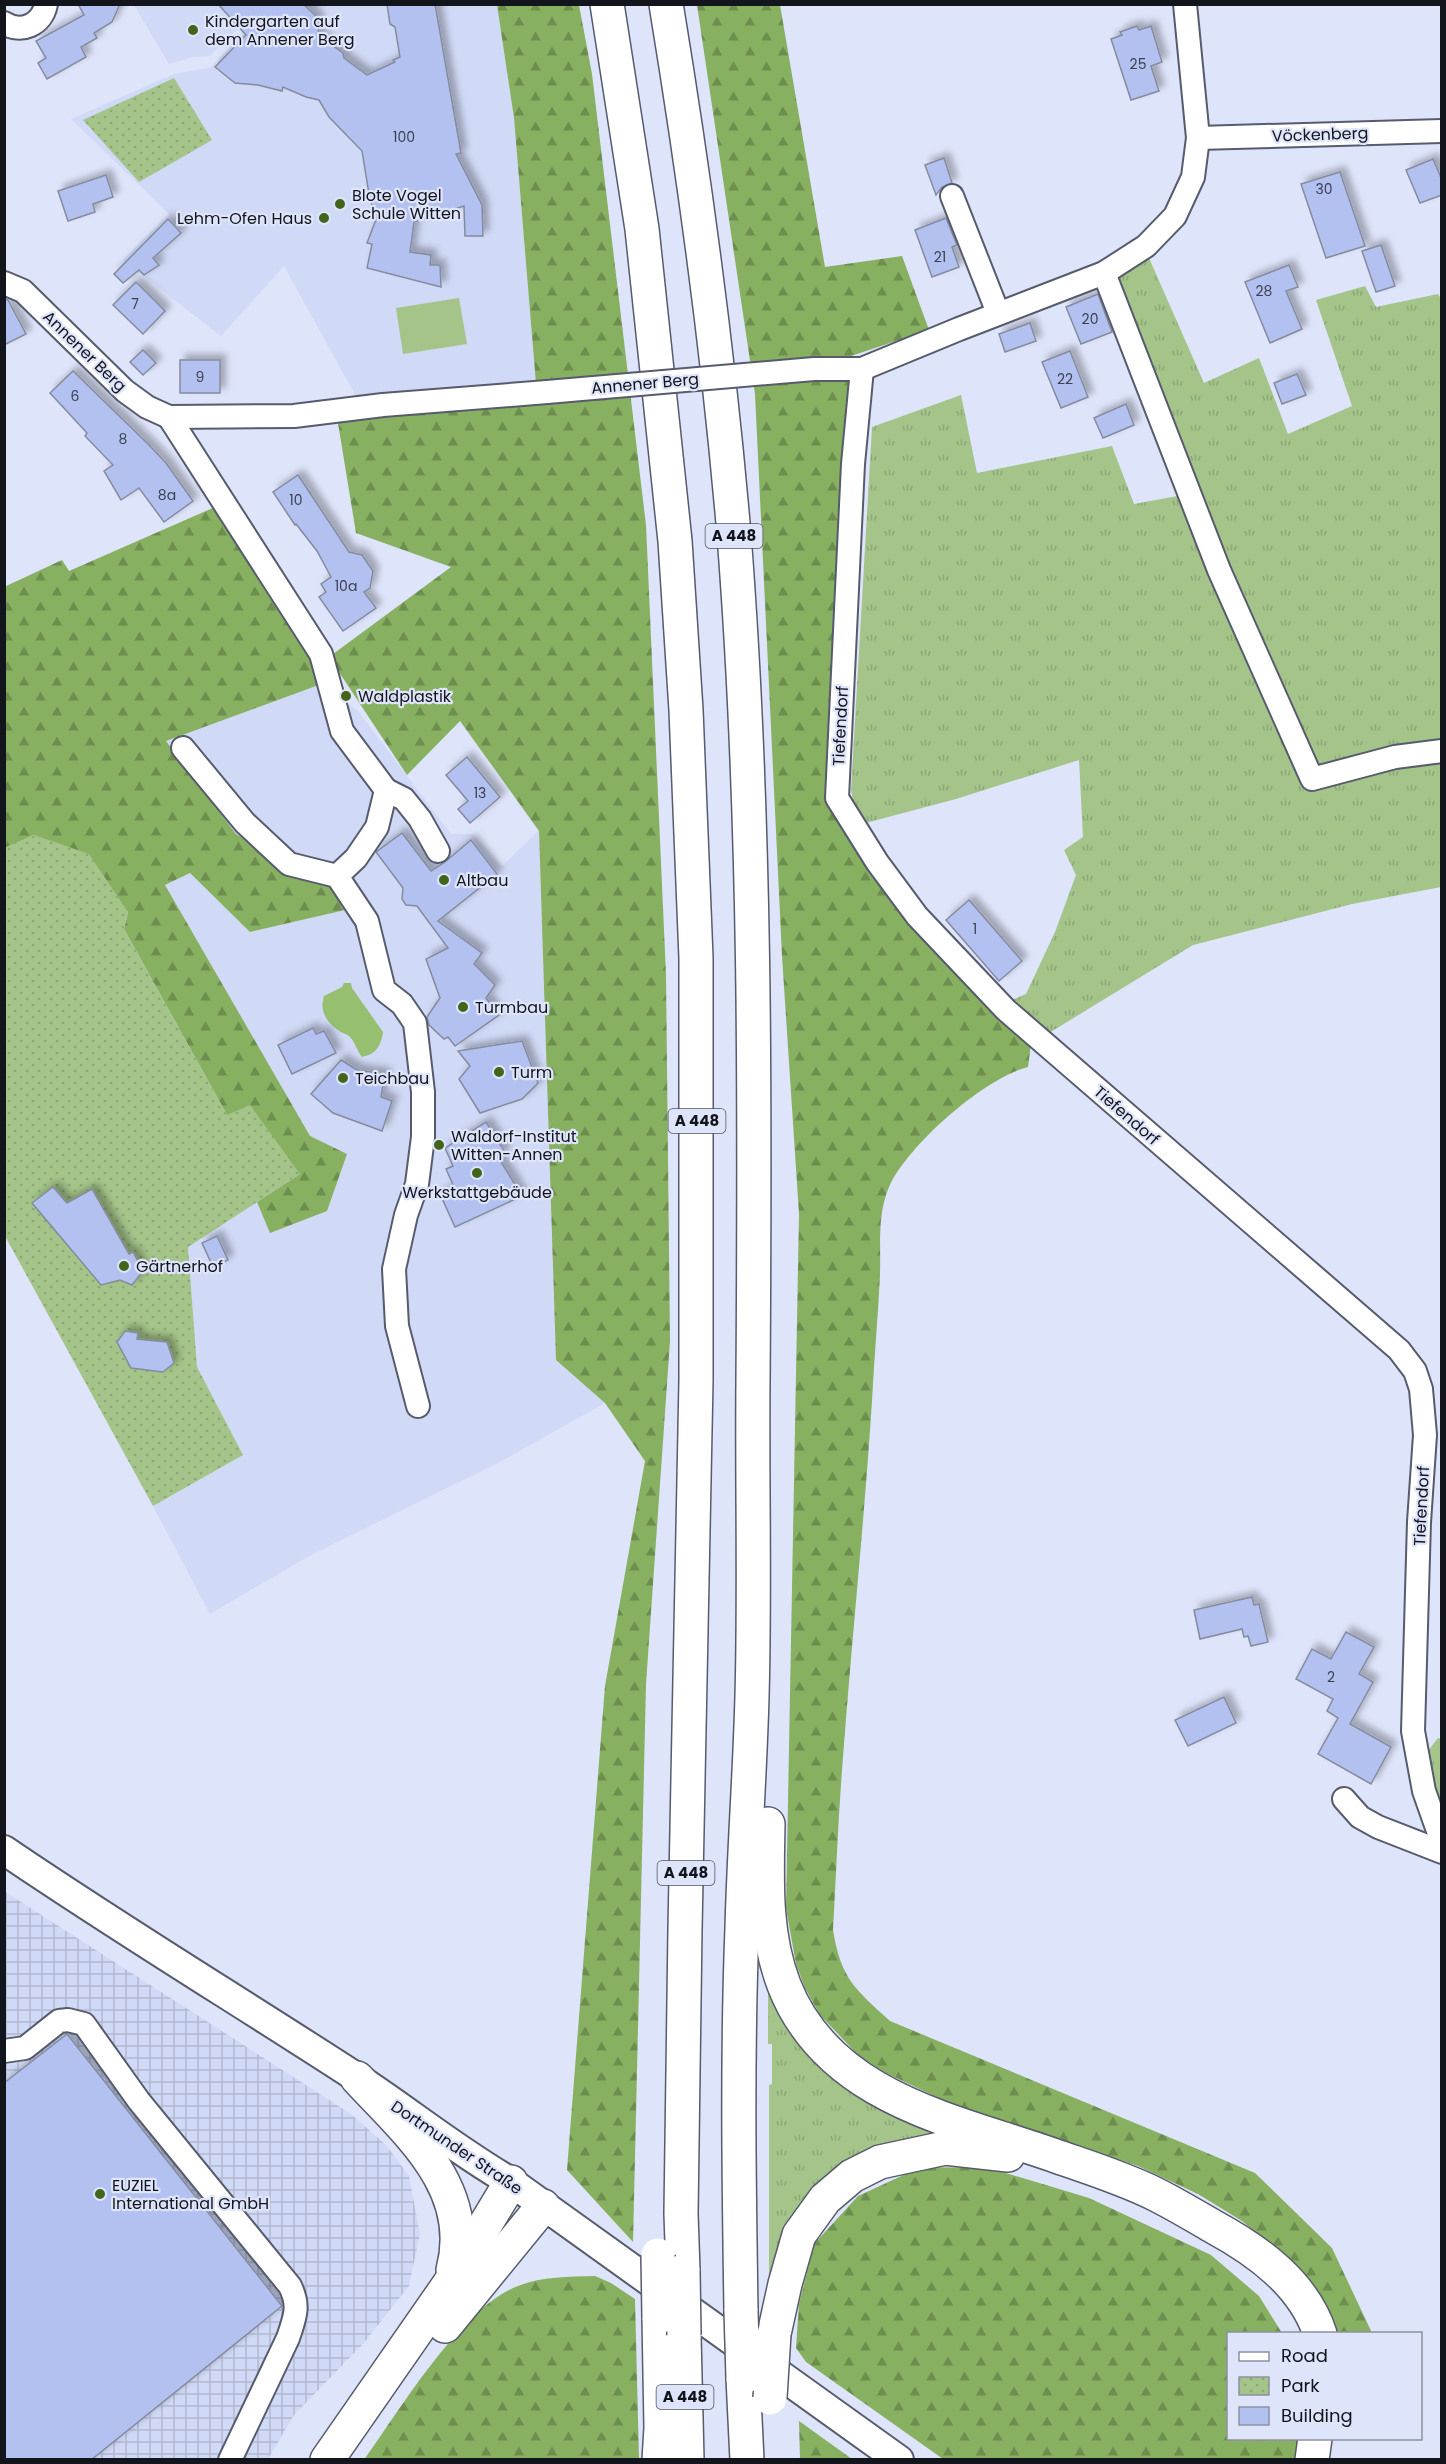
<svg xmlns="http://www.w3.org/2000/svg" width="1446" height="2464" viewBox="0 0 1446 2464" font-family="Poppins,sans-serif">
  <defs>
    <pattern id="industrial-grid" width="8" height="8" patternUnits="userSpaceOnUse" patternTransform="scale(1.5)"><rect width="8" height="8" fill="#d0d9f5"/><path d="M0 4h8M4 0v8" fill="none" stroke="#b2b9d1"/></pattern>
    <pattern id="grass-tufts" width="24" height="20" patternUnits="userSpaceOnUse" patternTransform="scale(1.5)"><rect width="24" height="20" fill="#a4c489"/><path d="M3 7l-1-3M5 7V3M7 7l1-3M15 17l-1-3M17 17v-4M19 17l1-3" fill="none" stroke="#8ca876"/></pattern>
    <pattern id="forest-firs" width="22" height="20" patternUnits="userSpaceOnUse" patternTransform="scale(1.5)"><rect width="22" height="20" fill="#87b061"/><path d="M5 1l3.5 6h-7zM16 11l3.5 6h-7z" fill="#6d8e4f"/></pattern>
    <pattern id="park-dots" width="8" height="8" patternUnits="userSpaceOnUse" patternTransform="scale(1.5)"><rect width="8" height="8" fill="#a4c489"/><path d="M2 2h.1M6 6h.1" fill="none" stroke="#8ca876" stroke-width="1.8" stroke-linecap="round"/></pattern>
    <filter id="shadow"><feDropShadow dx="5.5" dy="-5.5" stdDeviation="3" flood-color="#0004"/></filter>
  </defs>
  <rect width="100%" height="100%" fill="#dee4fa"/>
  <g fill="#d0d9f5">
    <path d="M134,5H262L210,56L193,57L169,64Z"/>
    <path d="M272,5H497L514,118L536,384L358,400L284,266L221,336L123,260L169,214L71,119L174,74L210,68Z"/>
    <path d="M316,686L331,692L358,711L451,834H473L502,866L539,830L556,1360L605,1403L502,1461L309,1556L210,1614L153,1506L243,1455L197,1367L188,1246L257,1202L271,1233L310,1136L165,885L190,873L250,932L344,910L332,884L303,877L236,834L165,740Z"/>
  </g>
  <path fill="url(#industrial-grid)" d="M4,1891L351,2114L386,2145L409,2176L420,2234L409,2286L363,2344L294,2415L268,2459H5Z"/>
  <g fill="url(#grass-tufts)">
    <path d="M1149,258L1204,383L1259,358L1288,434L1352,406L1316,300L1365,286L1376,307L1438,294L1442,300L1441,887L1352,904L1193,945L1031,1044L989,1010L1026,994L1055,932L1076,875L1064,850L1083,837L1079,760L956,799L858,825L851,790L872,427L961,395L977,473L1112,446L1134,504L1183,495L1211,531L1115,286L1120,273Z"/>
    <path d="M1438,1738L1441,1739V1805L1424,1756Z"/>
    <path d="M768,1974L789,2014L960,2135L872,2157L769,2285V2085L772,2084V2044H768Z"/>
  </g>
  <g fill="url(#forest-firs)">
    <path d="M497,5H579L592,74L646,525L666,975L670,1341L646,1684L633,2242L567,2170L605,1686L645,1461L605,1403L556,1360L539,831L460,721L407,775L329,657L451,567L356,533L337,417L536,384L514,118Z"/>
    <path d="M697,5H780L825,267L902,256L929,330L851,356L834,808L989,1010L1031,1044L1028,1067C984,1078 907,1146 889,1187C877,1215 881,1245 880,1275C878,1317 874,1359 872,1401C864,1525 851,1647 842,1770C838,1823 836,1877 833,1930C841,1979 855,1989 890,2021L1255,2173L1332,2248L1372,2333H1335L1283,2255L1242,2221L1198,2194L1138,2166L947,2102L886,2073L859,2056L820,2015L805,1988L796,1964L786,1908L799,1214L782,956L755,394Z"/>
    <path d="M215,507L313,658L322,678L316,686L166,741L236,834L303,877L332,884L345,910L250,932L190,873L165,885L310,1136L347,1154L327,1211L270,1233L257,1202L300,1174L227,1115L124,929L128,912L34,835L5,848L4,587L62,560L69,571Z"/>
    <path d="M921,2167L989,2168L1089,2198L1211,2255L1259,2296L1282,2333L1228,2334V2438L1298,2439L1296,2459H943L806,2362L796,2348L799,2304L814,2244L858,2196Z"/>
    <path d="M595,2276L611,2283L635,2299L639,2459L364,2460C399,2411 462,2306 518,2286C543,2276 569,2277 595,2276Z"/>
    <path d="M799,2421L852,2459H800Z"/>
  </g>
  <g fill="url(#park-dots)">
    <path d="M174,78L212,140L139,182L83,120Z"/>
    <path d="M34,835L89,854L128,912L124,929L227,1115L250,1105L300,1174L188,1247L197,1367L243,1455L153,1506L5,1236L4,848Z"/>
  </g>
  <path fill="#a4c489" d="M459,298L467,344L403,354L396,308Z"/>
  <path fill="#96c070" d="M344,983H351L352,988L383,1032C381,1045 377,1054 362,1057C357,1051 355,1042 350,1037C348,1034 344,1034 341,1032C327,1023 319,1012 324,996L342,987Z"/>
  <g fill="#b3c1f1" stroke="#858b9e" stroke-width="1.5" filter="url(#shadow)">
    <path d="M78,4H120L112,22L94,33L97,38L81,47L86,57L47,79L38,63L46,58L36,41L84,15Z"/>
    <path d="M218,4H303L317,17L319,36L343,53L344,58L367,75L395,62L393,60L400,57L395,27L390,24L387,4H435L461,153L456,154L482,205L483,236H465L464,206L414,222L410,252L431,255L430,265H440L441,287L367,268L372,244L367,243L377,217L370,200L362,151L329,117L319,100L306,97L283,87L282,91L258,85L235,83L215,67L246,35Z"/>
    <path d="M1137,26L1139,30L1151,26L1162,62L1151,66L1159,91L1131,100L1111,39L1122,35L1120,32Z"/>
    <path d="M944,158L952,183L942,187L936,195L925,165Z"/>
    <path d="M1433,159L1442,180V195L1420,203L1406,170Z"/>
    <path d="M1340,172L1365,246L1326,258L1301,184Z"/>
    <path d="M106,175L113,197L93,204L95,212L68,221L58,191Z"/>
    <path d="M946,218L957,245L952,247L959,267L932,277L915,230Z"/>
    <path d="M168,219L181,233L153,258L159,265L144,275L139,270L123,283L114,274Z"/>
    <path d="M1381,245L1395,286L1376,292L1362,251Z"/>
    <path d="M1289,265L1298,287L1286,291L1302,329L1270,343L1245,282Z"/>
    <path d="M136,282L165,311L143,334L113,305Z"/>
    <path d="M1098,294L1112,332L1081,344L1066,307Z"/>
    <path d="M4,298L8,300L26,334L4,345Z"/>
    <path d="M1030,323L1036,341L1005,352L999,334Z"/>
    <path d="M143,350L156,363L143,375L130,362Z"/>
    <path d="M1070,351L1088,397L1061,408L1042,362Z"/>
    <rect x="180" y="360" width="40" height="33"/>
    <path d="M73,371L148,444L166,463L193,501L164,522L139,488L121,500L104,471L113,465L85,436L87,433L50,393Z"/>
    <path d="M1297,374L1306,395L1282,404L1274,383Z"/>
    <path d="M1126,404L1134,425L1103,438L1094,418Z"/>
    <path d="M298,475L349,552L362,555L373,571L370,588L364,592L376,608L343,631L319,597L326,592L321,584L331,577L317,551L296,524L295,525L273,492Z"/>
    <path d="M467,757L500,797L470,823L458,809L468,801L446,775Z"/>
    <path d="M402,833L431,871L445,862L471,840L497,874L438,921L482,953L474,964L495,985L486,998L499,1015L455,1046L448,1037L444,1039L429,1025L427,1017L440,998L426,959L448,948L417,906L406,905L402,899L403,888L376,852Z"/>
    <path d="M969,900L1022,961L999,981L946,920Z"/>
    <path d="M313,1028L316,1034L324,1031L336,1053L292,1074L278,1045Z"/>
    <path d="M522,1041L538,1083L522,1099L480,1113L459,1079L470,1066L458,1051Z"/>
    <path d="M341,1060L357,1070L385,1074L381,1097L392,1101L382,1131L333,1113L311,1094Z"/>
    <path d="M486,1122L505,1152L498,1157L522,1196L455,1227L440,1194L454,1187L446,1169L453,1166L445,1148Z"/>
    <path d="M53,1187L67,1203L92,1189L129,1254L133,1252L143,1271L132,1285L120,1280L101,1285L32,1203Z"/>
    <path d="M217,1236L228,1260L213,1267L202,1243Z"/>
    <path d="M125,1331L138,1333L137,1339L167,1342L174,1363L163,1372L131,1368L117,1342Z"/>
    <path d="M1252,1597L1254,1605L1259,1604L1268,1642L1251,1646L1248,1636L1244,1637L1242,1629L1200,1639L1194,1610Z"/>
    <path d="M1346,1632L1374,1647L1359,1674L1373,1682L1350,1724L1391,1747L1371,1784L1318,1754L1338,1718L1327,1711L1333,1699L1296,1679L1312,1649L1331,1659Z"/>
    <path d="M1224,1697L1236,1723L1188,1746L1175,1720Z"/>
    <path d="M67,2034L282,2306L91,2460H4V2083Z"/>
  </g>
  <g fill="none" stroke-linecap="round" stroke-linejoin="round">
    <defs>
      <g id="minor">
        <path d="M4,23C21,34 42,25 46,4"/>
        <path d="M1198,138L1442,131"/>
        <path d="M952,196L998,313"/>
        <path d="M1104,273L1219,570L1312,779L1395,757L1442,751"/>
        <path d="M4,283L23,291L125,391L147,407L169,417L294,416L383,405L547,392"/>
        <path d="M814,369H862L959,329L1104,273L1146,246L1175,216L1193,177L1198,138L1185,4"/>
        <path d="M862,369L853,464L837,798L877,862L917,916L1006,1010L1399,1350L1415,1371L1421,1389L1425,1435L1419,1522L1413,1731L1424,1791L1442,1842"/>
        <path d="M169,417L321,654L342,731L386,790L377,827L356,858L337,876L367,921L384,990L402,1004L415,1023L423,1092V1137L417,1184L406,1215L394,1269L397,1326L418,1406"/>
        <path d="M183,748L245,823L289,864L337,876"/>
        <path d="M386,790L404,799L420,819L438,851"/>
        <path d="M1344,1799L1360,1817L1378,1827L1442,1852"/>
        <path d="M4,2051L25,2048L59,2021L68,2020L84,2024L139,2101L290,2286C300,2306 295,2317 288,2338L230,2460"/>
      </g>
      <path id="major" d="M4,1850C120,1929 239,2001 356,2077C408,2111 457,2151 511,2182L899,2460"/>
      <g id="highway">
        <path d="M607,4L642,229L675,541L686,710L696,958V1380L685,1929L681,2214L683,2271"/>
        <path d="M666,4C695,180 719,357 734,535C756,817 755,1100 753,1382C752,1487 755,1591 752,1696C750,1773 744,1851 742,1928C737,2056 739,2184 741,2311"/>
        <path d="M768,1824C767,1879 764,1933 784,1985C828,2098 953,2120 1053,2155C1087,2167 1123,2178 1155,2194C1175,2204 1195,2216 1214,2227C1258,2251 1304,2284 1320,2334"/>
        <path d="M357,2078C407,2132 475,2188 453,2270"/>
        <path d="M659,2317L661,2428L659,2460"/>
        <path d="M445,2326L543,2206"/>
        <path d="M774,2334L785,2284L799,2235L825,2199L852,2176L880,2162L945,2148L1008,2155"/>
        <path d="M684,2335L687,2460"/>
        <path d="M743,2378L747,2460"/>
        <path d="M327,2460L450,2283L511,2182"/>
        <path d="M1312,2460L1315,2438"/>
      </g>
    </defs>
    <use href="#minor" stroke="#565b6d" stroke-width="26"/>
    <use href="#major" stroke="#565b6d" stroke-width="32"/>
    <use href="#highway" stroke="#565b6d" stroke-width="36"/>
    <use href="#minor" stroke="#fff" stroke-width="22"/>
    <use href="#major" stroke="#fff" stroke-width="28"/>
    <use href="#highway" stroke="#fff" stroke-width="33"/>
    <defs>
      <path id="minor-bridge" d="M547,392L814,369"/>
      <g id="highway-bridge">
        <path d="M658,2255L659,2317"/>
        <path d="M683,2271L684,2335"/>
        <path d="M741,2311L743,2378"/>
        <path d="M770,2398L774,2334"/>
      </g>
    </defs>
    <use href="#minor-bridge" stroke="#565b6d" stroke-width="26" stroke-linecap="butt"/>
    <use href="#highway-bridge" stroke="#565b6d" stroke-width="36" stroke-linecap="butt"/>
    <use href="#minor-bridge" stroke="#fff" stroke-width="22"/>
    <use href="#highway-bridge" stroke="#fff" stroke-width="33"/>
  </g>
  <g fill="#42641b" stroke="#dee4fa" stroke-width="2">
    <circle cx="193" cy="30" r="6"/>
    <circle cx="340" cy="204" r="6"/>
    <circle cx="324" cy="218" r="6"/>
    <circle cx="346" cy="696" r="6"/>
    <circle cx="444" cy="880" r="6"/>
    <circle cx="463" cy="1007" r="6"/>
    <circle cx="499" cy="1072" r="6"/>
    <circle cx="343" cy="1078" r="6"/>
    <circle cx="439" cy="1145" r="6"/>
    <circle cx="477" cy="1173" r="6"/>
    <circle cx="124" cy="1266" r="6"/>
    <circle cx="100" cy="2194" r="6"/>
  </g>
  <g text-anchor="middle" stroke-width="4.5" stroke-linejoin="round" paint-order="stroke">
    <g font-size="14" fill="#3b4051">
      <text x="1138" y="69">25</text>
      <text x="404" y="142">100</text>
      <text x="1324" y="194">30</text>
      <text x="940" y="262">21</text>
      <text x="1264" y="296">28</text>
      <text x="135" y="309">7</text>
      <text x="1090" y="324">20</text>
      <text x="200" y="382">9</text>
      <text x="1065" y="384">22</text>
      <text x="75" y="401">6</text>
      <text x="123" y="444">8</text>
      <text x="167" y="500">8a</text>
      <text x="296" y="505">10</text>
      <text x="346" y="591">10a</text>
      <text x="480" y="798">13</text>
      <text x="975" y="934">1</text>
      <text x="1331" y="1682">2</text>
    </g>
    <g fill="#dee4fa" stroke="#50535f" stroke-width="1.5">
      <rect x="705.5" y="524" width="57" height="24" rx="4.5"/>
      <rect x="668.5" y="1109" width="57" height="24" rx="4.5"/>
      <rect x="657.5" y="1861" width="57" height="24" rx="4.5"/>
      <rect x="656.5" y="2385" width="57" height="24" rx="4.5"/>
    </g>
    <g font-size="15" font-weight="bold" fill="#13151c">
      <text x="734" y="541">A 448</text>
      <text x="697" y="1126">A 448</text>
      <text x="686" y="1878">A 448</text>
      <text x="685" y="2402">A 448</text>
    </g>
    <g font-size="16" fill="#13151c" stroke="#dee4fa" text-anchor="start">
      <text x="205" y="27">Kindergarten auf<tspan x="205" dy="18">dem Annener Berg</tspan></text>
      <text x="352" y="201">Blote Vogel<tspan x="352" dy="18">Schule Witten</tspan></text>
      <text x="312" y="224" text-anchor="end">Lehm-Ofen Haus</text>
      <text x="358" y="702">Waldplastik</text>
      <text x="456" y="886">Altbau</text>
      <text x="475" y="1013">Turmbau</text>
      <text x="511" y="1078">Turm</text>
      <text x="355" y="1084">Teichbau</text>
      <text x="451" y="1142">Waldorf-Institut<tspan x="451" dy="18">Witten-Annen</tspan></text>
      <text x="477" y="1198" text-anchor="middle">Werkstattgebäude</text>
      <text x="136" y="1272">Gärtnerhof</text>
      <text x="112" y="2191">EUZIEL<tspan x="112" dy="18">International GmbH</tspan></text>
    </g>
    <g font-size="16" fill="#13151c" stroke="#dee4fa">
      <text transform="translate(1320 134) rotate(-2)" y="6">Vöckenberg</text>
      <text transform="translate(85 351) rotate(44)" y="6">Annener Berg</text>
      <text transform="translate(645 383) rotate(-5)" y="6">Annener Berg</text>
      <text transform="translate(840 726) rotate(-87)" y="6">Tiefendorf</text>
      <text transform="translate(1127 1115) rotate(41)" y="6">Tiefendorf</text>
      <text transform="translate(1421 1506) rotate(-87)" y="6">Tiefendorf</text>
      <text transform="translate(457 2147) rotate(34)" y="6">Dortmunder Straße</text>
    </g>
  </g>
  <rect width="1446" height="2464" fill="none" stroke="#13151c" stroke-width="12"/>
  <rect x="1227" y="2332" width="195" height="108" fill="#dee4fa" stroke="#8d91a1" stroke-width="1.5"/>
  <rect x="1239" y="2352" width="30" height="9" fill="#ffffff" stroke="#8d91a1" stroke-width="1.5"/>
  <text x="1281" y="2362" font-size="18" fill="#13151c">Road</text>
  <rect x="1239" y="2377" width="30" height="18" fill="url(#park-dots)" stroke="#8d91a1" stroke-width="1.5"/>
  <text x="1281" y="2392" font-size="18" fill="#13151c">Park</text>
  <rect x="1239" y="2407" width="30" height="18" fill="#b3c1f1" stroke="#8d91a1" stroke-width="1.5"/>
  <text x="1281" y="2422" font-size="18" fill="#13151c">Building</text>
</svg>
